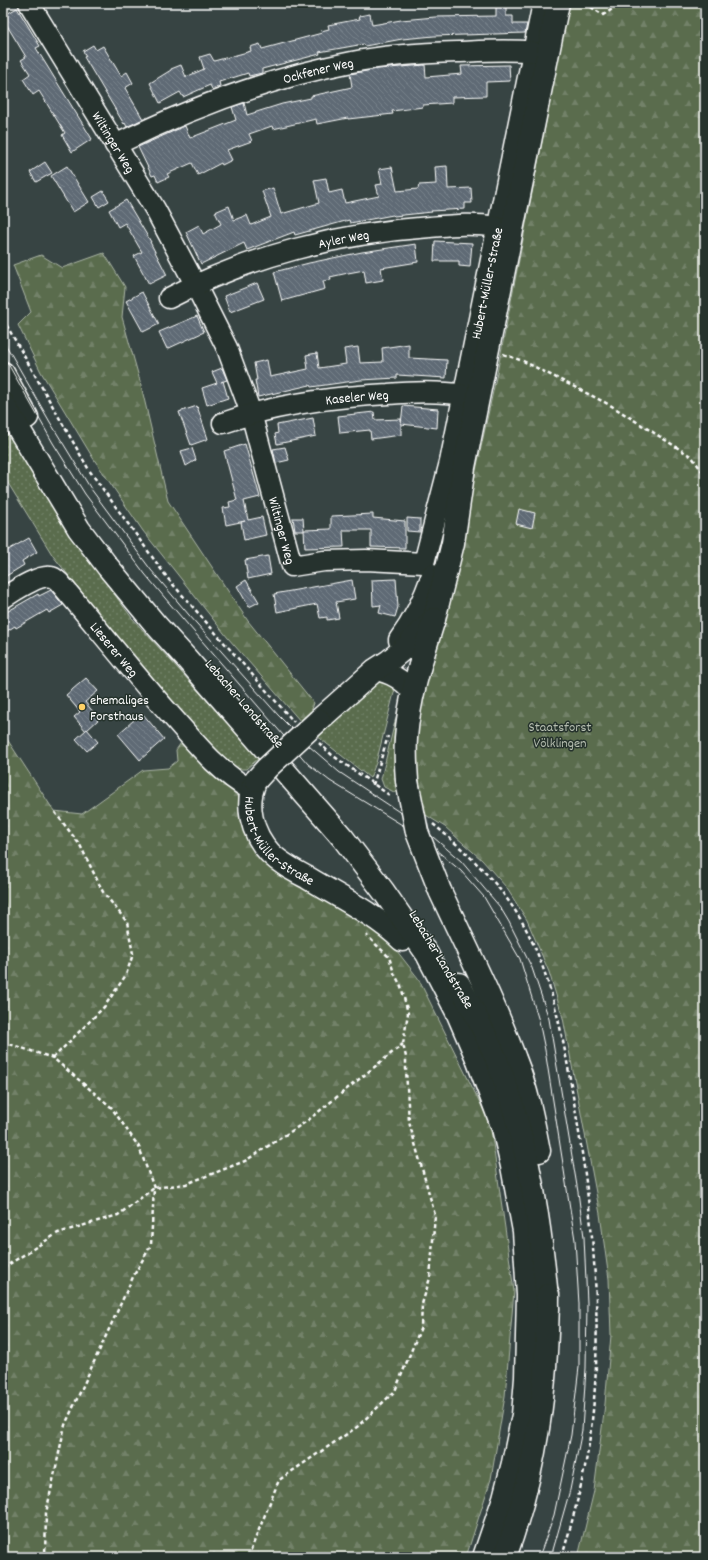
<svg xmlns="http://www.w3.org/2000/svg" width="708" height="1560" viewBox="0 0 708 1560" font-family="Dekko,sans-serif">
  <defs>
    <pattern id="grass-dots" width="8" height="8" patternUnits="userSpaceOnUse"><rect width="8" height="8" fill="#5a6c4e"/><path d="M2 2h.1M6 6h.1" fill="none" stroke="#738269" stroke-width="1.8" stroke-linecap="round"/></pattern>
    <pattern id="forest-firs" width="22" height="20" patternUnits="userSpaceOnUse"><rect width="22" height="20" fill="#5a6c4e"/><path d="M5 1l3.5 6h-7zM16 11l3.5 6h-7z" fill="#738269"/></pattern>
    <pattern id="building-back-hatch" width="6" height="6" patternUnits="userSpaceOnUse"><rect width="6" height="6" fill="#5e6b75"/><path d="M-1 5l2 2M0 0l6 6M5-1l2 2" fill="none" stroke="#76818a"/></pattern>
  </defs>
  <rect width="100%" height="100%" fill="#374443"/>
  <filter id="ink" filterUnits="userSpaceOnUse"><feTurbulence type="fractalNoise" baseFrequency=".025" numOctaves="2"/><feDisplacementMap in="SourceGraphic" scale="8" xChannelSelector="R" yChannelSelector="G"/><feConvolveMatrix kernelMatrix="1 2 1 2 8 2 1 2 1" color-interpolation-filters="sRGB"/></filter>
  <g filter="url(#ink)">
    <g fill="url(#grass-dots)" stroke="#acb6a6">
      <path d="M3,424L74,540L132,618L259,758L246,769H236L193,731L53,556L3,475Z"/>
      <path d="M382,681L392,685L395,689L376,763L370,778L317,736L376,682Z"/>
      <path d="M399,705L400,795L384,787L381,779Z"/>
    </g>
    <g fill="url(#forest-firs)" stroke="#acb6a6">
      <path d="M569,3H705V1557H578L594,1491L605,1404L611,1335L609,1279L600,1214L563,1018L549,972L527,920L506,887L482,860L445,827L421,812L416,783L414,731L466,517L497,373Z"/>
      <path d="M104,253L125,287L122,317L140,381L168,501L248,621L314,703L311,712L301,722L228,638L143,531L93,458L41,372L18,325L31,312L13,265L41,255L62,268Z"/>
      <path d="M3,733L54,811L82,814L143,770L168,768L177,761L176,750L183,740L235,789L240,800V813L335,904L386,937L418,978L490,1123L514,1291L505,1396L491,1479L466,1557H3Z"/>
    </g>
    <g fill="url(#building-back-hatch)" stroke="#fff">
      <path d="M496,3H506V16H513V24H527L525,33L434,36L402,39L365,46L364,44L319,52L320,54L262,69V73L249,76L248,73L219,82L220,86L212,89L210,85L183,97L180,92L160,103L150,83L171,70V69L181,65L186,77L204,69L200,57L210,54L214,61L251,51L250,47L260,44L262,49L322,33L321,31L329,29L328,25L360,19L359,16L370,14L372,25L401,20L435,17L496,16Z"/>
      <path d="M17,8L40,46L36,48L92,139L72,152L62,135L65,133L39,91L33,95L23,79L30,74L21,60L26,57L3,19V16Z"/>
      <path d="M93,45L96,50L103,46L121,76L127,72L133,83L125,88L143,119L127,127L125,123L124,124L84,57L86,56L83,51Z"/>
      <path d="M425,65L426,77L462,74L461,66L509,65L510,81L486,82V96L452,97V103L423,105V107L392,111L393,114L348,119V118L317,124L316,119L273,129L272,126L249,134L252,141L227,150L232,160L222,165L221,163L198,175L192,163L167,174L169,177L158,182L155,175L152,176L138,147L185,126L190,138L236,120L232,107L244,103L247,115L282,104L311,98V96L352,87L350,74L377,69Z"/>
      <path d="M45,162L52,173L36,182L30,172Z"/>
      <path d="M67,166L89,202L73,212L51,176Z"/>
      <path d="M447,166L448,189L471,188L472,203H465V209L431,211L432,212L394,216L393,215L350,223L349,220L295,235L294,232L247,250L244,243L201,264L186,232L199,225L203,234L221,224L215,212L229,206L234,220L247,215L251,225L271,217L262,191L273,188L281,214L319,203L314,180L326,178L329,193L342,190L345,203L379,196L376,185L382,184L379,169L392,167L397,191L418,189L419,185L436,184L435,167Z"/>
      <path d="M103,191L109,201L99,207L93,197Z"/>
      <path d="M126,200L151,242H150L167,275L149,284L134,256L142,252L125,223L118,227L109,210Z"/>
      <path d="M435,241L472,243L470,267L459,266V261H434Z"/>
      <path d="M416,244L418,262L381,268L383,280L366,283L364,270L348,273L330,277L331,280L323,281L325,289L282,301L274,272L309,263L362,252Z"/>
      <path d="M257,283L264,299L230,312L224,296Z"/>
      <path d="M142,292L159,324L143,332L126,301Z"/>
      <path d="M197,316L204,332L167,349L159,332Z"/>
      <path d="M409,344V358L447,360L446,378L397,375V378L361,380L311,387L310,385L258,397L255,380H257L254,363L267,360L270,377L308,369L306,355L317,353L319,368L346,364L344,349L358,347L360,363L383,362L382,348Z"/>
      <path d="M222,368L227,380L221,382L223,381L228,398L207,405L202,388L217,383L212,372Z"/>
      <path d="M197,406L208,439L191,445L179,412Z"/>
      <path d="M403,406L438,409L437,428L401,424Z"/>
      <path d="M374,412L375,420L401,419V435L371,439L370,430L340,433L338,416Z"/>
      <path d="M313,418L316,436L277,444L275,434L278,433L277,425Z"/>
      <path d="M245,444L260,497L244,501L248,520L262,517L266,535L244,540L241,522L245,521L226,525L223,508L230,507L229,502L237,500L224,451Z"/>
      <path d="M285,447L289,460L276,463L273,449Z"/>
      <path d="M192,448L196,460L186,466L181,451Z"/>
      <path d="M519,509L535,513L532,528L516,524Z"/>
      <path d="M373,514V518L405,521V548L371,547V530H343L344,547L305,548L304,530L331,529V516Z"/>
      <path d="M293,518H303L304,531H295Z"/>
      <path d="M407,518L420,519V532L407,531Z"/>
      <path d="M29,538L37,552L22,561L24,565L3,578V553Z"/>
      <path d="M268,556L271,574L248,579L245,560Z"/>
      <path d="M396,579L398,607L395,617L379,613L381,605L373,606L372,580Z"/>
      <path d="M246,580L259,602L249,607L237,586Z"/>
      <path d="M352,580L355,599L336,602L339,618L327,620V617L320,618L317,604L277,612L274,594Z"/>
      <path d="M51,590L63,605L49,613L47,610L16,628L15,626L7,631L3,624V614L38,594L39,596Z"/>
      <path d="M86,678L98,691L85,702L99,719L86,731L74,717L80,712L66,695Z"/>
      <path d="M142,713L164,739L140,760L118,734Z"/>
      <path d="M87,729L98,742L87,751L76,739Z"/>
    </g>
    <g fill="none" stroke-linecap="round" stroke-linejoin="round">
      <defs>
        <g id="minor">
          <path id="s1" d="M29,3L155,209L195,284L227,348L251,413L292,566L324,561L366,560L424,563L450,462L543,3"/>
          <path id="s2" d="M115,145C190,108 269,78 352,62C387,55 422,53 458,52C483,51 509,49 533,52"/>
          <path id="s3" d="M169,298C249,256 340,233 430,227C453,225 474,223 497,227"/>
          <path id="s4" d="M223,423C276,404 332,397 388,394C413,392 439,391 464,395"/>
          <path id="s5" d="M3,598C13,592 39,574 51,577C53,577 57,580 59,582C96,626 131,670 169,713C195,742 217,771 251,790"/>
          <path d="M375,670C391,673 402,679 413,692"/>
        </g>
        <g id="major">
          <path d="M400,640C415,620 425,598 433,575"/>
          <path d="M319,720L375,670L389,661L407,646L434,619L453,543L464,467L558,3"/>
          <path id="s6" d="M256,780C244,804 252,834 270,853C281,864 295,871 308,878C339,897 375,914 402,940"/>
        </g>
        <g id="highway">
          <path d="M3,373L27,417"/>
          <path d="M3,403L79,529L108,567L156,625L186,658L343,838L384,892L427,954L457,1012L476,1056L503,1128L512,1166L524,1231L528,1295L526,1378L523,1415L513,1463L504,1498L484,1557"/>
          <path d="M407,781C406,767 405,752 406,738C409,697 422,658 434,619"/>
          <path d="M440,891C466,947 494,1002 515,1059C527,1089 533,1120 539,1151"/>
          <path d="M459,984C475,1013 491,1043 502,1074C530,1150 541,1229 548,1309"/>
          <path d="M505,1557C537,1469 547,1388 548,1295"/>
        </g>
      </defs>
      <use href="#minor" stroke="#fff" stroke-width="23"/>
      <use href="#major" stroke="#fff" stroke-width="25"/>
      <use href="#highway" stroke="#fff" stroke-width="25"/>
      <g stroke="#fff" stroke-width="2.5" stroke-dasharray="4 3" stroke-linecap="butt">
        <path d="M585,3L603,15L622,3"/>
        <path d="M3,319L89,470L169,580L294,722"/>
        <path d="M503,354L523,361L610,405L692,457L705,475"/>
        <path d="M319,743L332,755L392,797"/>
        <path d="M373,785L388,736"/>
        <path d="M433,824C469,854 504,887 526,929C554,983 564,1043 574,1102C593,1215 606,1336 588,1450C582,1486 572,1522 562,1557"/>
        <path d="M3,1042L53,1058L111,1107L139,1147L154,1188L151,1245L133,1277L65,1425L46,1513L45,1557"/>
        <path d="M53,1058L104,1007L126,975L133,954L127,922L103,892L80,845L54,811"/>
        <path d="M3,1268L58,1233L118,1215L154,1188L186,1184L245,1161L307,1121L403,1044"/>
        <path d="M248,1557L279,1480L357,1427L395,1391L421,1327L422,1304L430,1278L435,1215L409,1122L406,1069V1057L403,1044L408,1013L401,986L394,973L389,957L366,935"/>
      </g>
      <use href="#minor" stroke="#26332d" stroke-width="20"/>
      <use href="#major" stroke="#26332d" stroke-width="22"/>
      <use href="#highway" stroke="#26332d" stroke-width="22"/>
      <g stroke="#fff" stroke-width="1">
        <path d="M3,340L50,422L91,489L151,570L189,615L278,715L309,746L339,772L419,825L461,861L500,907L509,922L532,968L549,1019L578,1192L584,1237L587,1303L586,1368L582,1430L570,1490L551,1557"/>
        <path d="M3,355L53,443L85,494L145,574L170,604L308,764L330,781L417,834L461,871L484,897L520,959L539,1021L545,1050L575,1240L579,1304V1367L571,1435L554,1515L539,1557"/>
      </g>
      <defs>
        <path id="major-bridge" d="M256,780L267,768L319,720"/>
        <path id="highway-bridge" d="M407,781L417,832L440,891"/>
      </defs>
      <use href="#major-bridge" stroke="#fff" stroke-width="25" stroke-linecap="butt"/>
      <use href="#highway-bridge" stroke="#fff" stroke-width="25" stroke-linecap="butt"/>
      <use href="#major-bridge" stroke="#26332d" stroke-width="22"/>
      <use href="#highway-bridge" stroke="#26332d" stroke-width="22"/>
    </g>
  </g>
  <circle fill="#ffd166" stroke="#26332d" stroke-width="1.5" cx="82" cy="707" r="4"/>
  <g text-anchor="middle" stroke-width="3" stroke-linejoin="round" paint-order="stroke">
    <g font-size="14" fill="#fff" stroke="#26332d">
      <text dy="5" stroke="none"><textPath href="#s2" startOffset="217">Ockfener Weg</textPath></text>
      <text dy="5" stroke="none"><textPath href="#s1" startOffset="163">Wiltinger Weg</textPath></text>
      <text dy="5" stroke="none"><textPath href="#s3" startOffset="185">Ayler Weg</textPath></text>
      <text dy="5" stroke="none"><textPath href="#s1" startOffset="1045">Hubert-Müller-Straße</textPath></text>
      <text dy="5" stroke="none"><textPath href="#s4" startOffset="137">Kaseler Weg</textPath></text>
      <text dy="5" stroke="none"><textPath href="#s1" startOffset="589">Wiltinger Weg</textPath></text>
      <text dy="5" stroke="none"><textPath href="#s5" startOffset="150">Lieserer Weg</textPath></text>
      <text transform="translate(245 703) rotate(49)" y="5">Lebacher Landstraße</text>
      <text dy="5" stroke="none"><textPath href="#s6" startOffset="74">Hubert-Müller-Straße</textPath></text>
      <text transform="translate(442 959) rotate(59)" y="5">Lebacher Landstraße</text>
    </g>
    <g font-size="14" fill="#fff" stroke="#26332d" text-anchor="start">
      <text x="90" y="704">ehemaliges<tspan x="90" dy="16">Forsthaus</tspan></text>
    </g>
    <g font-size="14" fill="#b5bdaf" stroke="#26332d">
      <text x="560" y="731">Staatsforst<tspan x="560" dy="16">Völklingen</tspan></text>
    </g>
  </g>
  <rect width="708" height="1560" fill="none" stroke="#26332d" stroke-width="16"/>
  <rect x="8" y="8" width="692" height="1544" fill="none" stroke="#fff" stroke-width="1.5" filter="url(#ink)"/>
</svg>
